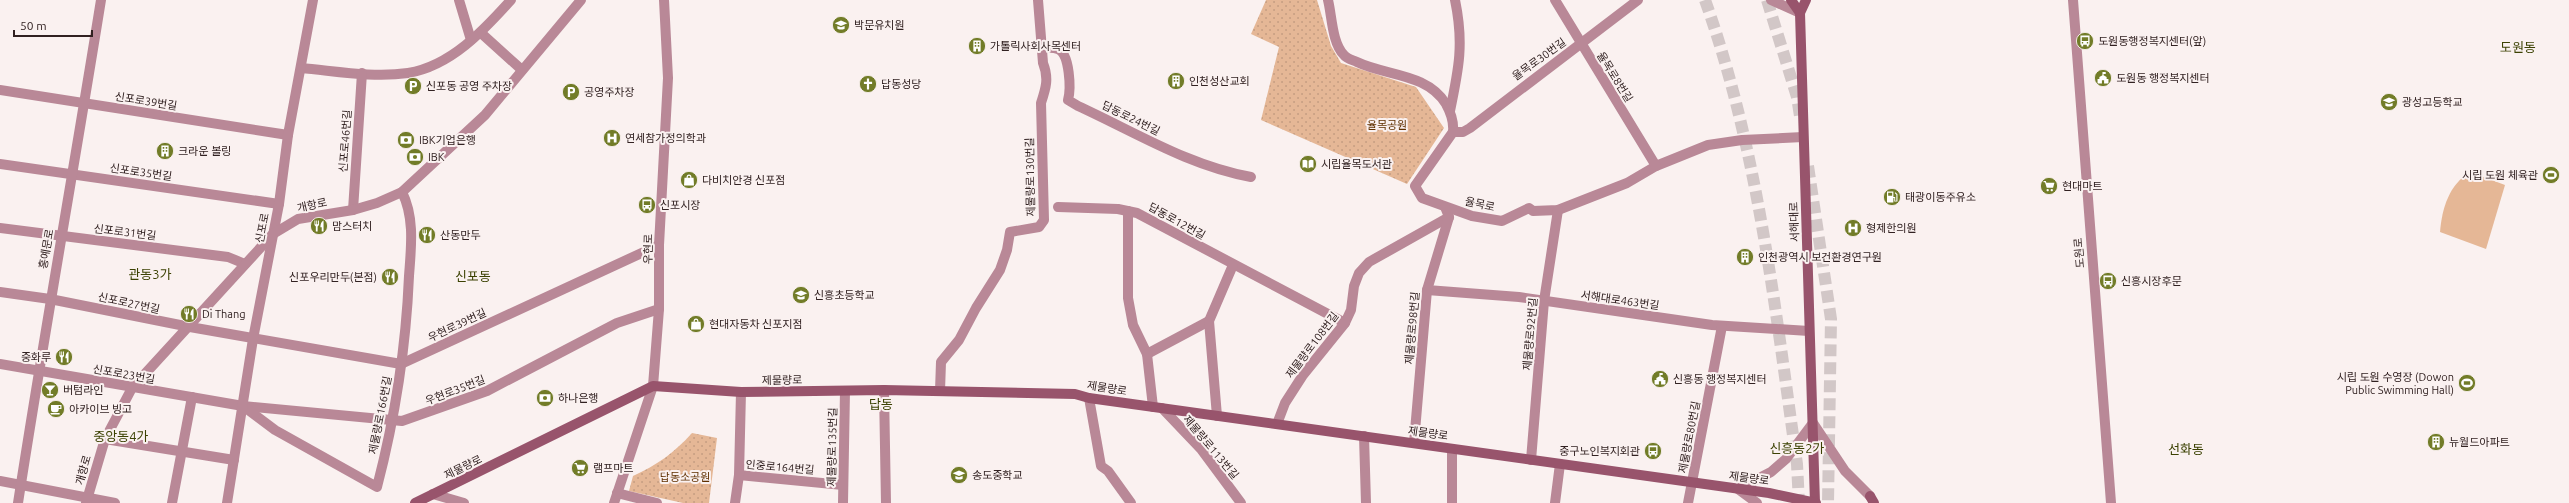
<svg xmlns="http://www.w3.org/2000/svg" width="2569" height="503" viewBox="0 0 2569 503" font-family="Ubuntu,'Noto Sans KR',sans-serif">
  <defs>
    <pattern id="park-dots" width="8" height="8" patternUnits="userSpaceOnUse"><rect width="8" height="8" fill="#e5b796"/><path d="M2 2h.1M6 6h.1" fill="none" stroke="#c59d81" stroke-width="1.8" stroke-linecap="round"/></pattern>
  </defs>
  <rect width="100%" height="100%" fill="#faf1f0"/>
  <path fill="#e5b796" d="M2470,172L2505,185L2486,249L2440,232C2442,208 2449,185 2470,172Z"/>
  <g fill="url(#park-dots)">
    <path d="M1266,0H1317L1331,46L1341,63L1416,87L1444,128L1407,184L1261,120L1279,47L1251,34Z"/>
    <path d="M692,433L717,438L709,503H683L629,491L633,476C657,465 674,453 692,433Z"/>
  </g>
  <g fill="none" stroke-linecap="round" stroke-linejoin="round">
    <g stroke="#d2c7c7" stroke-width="12" stroke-dasharray="12 6" stroke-linecap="butt">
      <path d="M1705,0C1758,149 1775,308 1797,464L1799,503"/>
      <path d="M1767,0L1797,97L1800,116"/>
      <path d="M1808,166L1831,319L1828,503"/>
    </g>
    <g stroke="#b98897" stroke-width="10">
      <path d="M459,0L471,40"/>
      <path d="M1328,0C1332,16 1332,43 1344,55C1347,59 1353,60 1357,62C1386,76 1427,73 1446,104C1451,113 1454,122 1453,132L1415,186L1422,198L1472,216L1502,221L1529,208L1533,211L1558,210L1627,183L1656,166L1708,145L1742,140L1803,137"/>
      <path d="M1555,0L1656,166"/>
      <path d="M1771,0L1800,13"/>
      <path d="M481,33L522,70"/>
      <path d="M1042,48C1047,48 1053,47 1058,49C1070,54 1071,89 1068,100L1078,106C1135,132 1189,166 1251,177"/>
      <path d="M301,68C336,71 373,78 408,73C451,66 484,30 511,0"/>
      <path d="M0,90L288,135"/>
      <path d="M1450,111C1459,68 1464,43 1455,0"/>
      <path d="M1453,132H1463L1470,128L1638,0"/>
      <path d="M0,164L279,204"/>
      <path d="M1058,207L1118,209L1137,213L1345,323"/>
      <path d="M353,210L362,73"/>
      <path d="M1128,211V298L1133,325L1147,354L1209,321"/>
      <path d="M0,228L228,257L245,264"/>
      <path d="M1427,290L1519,297L1712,325L1809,331"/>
      <path d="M0,292L50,299L190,327L401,364L659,245"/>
      <path d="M1147,354L1153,407"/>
      <path d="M0,364L243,406L402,421L487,391L617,323L659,309"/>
      <path d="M884,390L886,503"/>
      <path d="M940,391L941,362L959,340L976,308L1000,270L1007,250L1010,232L1039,227L1044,220L1041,103C1046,88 1049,78 1043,63L1038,0"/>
      <path d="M1089,398L1101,466L1108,471L1131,503"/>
      <path d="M243,406L275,430L377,487C395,418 406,347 409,276C411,248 415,218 402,192"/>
      <path d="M1162,408L1201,449L1241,503"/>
      <path d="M1217,416L1209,321L1233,265"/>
      <path d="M1277,424L1285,403L1303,375L1345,323L1351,310L1354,286L1359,273L1369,262L1449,217L1445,207"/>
      <path d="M1364,436L1366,503"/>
      <path d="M105,439L234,460"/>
      <path d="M1414,443L1427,290L1449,217"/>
      <path d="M1531,460L1544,301L1558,210"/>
      <path d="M739,475L843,485"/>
      <path d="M0,481L115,503"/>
      <path d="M617,493L657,503"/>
      <path d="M433,494L464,503"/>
      <path d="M172,503L192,397"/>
      <path d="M227,503L253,339L279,204L288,135L313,0"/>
      <path d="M735,503L739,475L741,392"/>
      <path d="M843,503L845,391"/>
      <path d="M1452,503V449"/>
      <path d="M1555,503L1560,464"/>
      <path d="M1688,503L1722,326"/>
    </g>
    <g stroke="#b98897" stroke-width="10">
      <path d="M2073,0L2111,503"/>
      <path d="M18,503C44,335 74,168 101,0"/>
      <path d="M86,503L105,439L132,388L273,234L298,219L353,210L377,203L402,192L485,115L581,0"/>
      <path d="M614,503L653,386L659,309V245L668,78L664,0"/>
      <path d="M1757,503L1738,489L1771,472L1786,459L1813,423L1845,471L1870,496"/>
    </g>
    <g stroke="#98546c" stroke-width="10">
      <path d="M1791,0L1800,13"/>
      <path d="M1806,0L1800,13L1815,503"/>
      <path d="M1870,496L1874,503"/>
      <path d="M415,503L653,386L741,392L884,390L1075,394L1089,398L1769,493L1816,503"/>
    </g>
  </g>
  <defs>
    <symbol id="school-disc" viewBox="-11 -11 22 22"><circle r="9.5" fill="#727c28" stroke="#faf1f0"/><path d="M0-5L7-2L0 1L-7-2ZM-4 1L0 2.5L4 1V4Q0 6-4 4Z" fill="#fff"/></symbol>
    <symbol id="bus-disc" viewBox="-11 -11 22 22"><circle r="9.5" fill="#727c28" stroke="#faf1f0"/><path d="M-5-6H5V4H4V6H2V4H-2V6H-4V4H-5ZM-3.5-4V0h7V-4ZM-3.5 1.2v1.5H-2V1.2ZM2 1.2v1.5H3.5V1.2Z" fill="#fff"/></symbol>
    <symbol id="building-disc" viewBox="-11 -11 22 22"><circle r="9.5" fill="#727c28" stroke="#faf1f0"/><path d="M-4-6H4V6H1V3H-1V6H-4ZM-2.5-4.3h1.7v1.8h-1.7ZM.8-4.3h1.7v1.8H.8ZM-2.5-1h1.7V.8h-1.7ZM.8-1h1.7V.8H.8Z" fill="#fff"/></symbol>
    <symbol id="civic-disc" viewBox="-11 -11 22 22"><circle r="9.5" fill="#727c28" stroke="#faf1f0"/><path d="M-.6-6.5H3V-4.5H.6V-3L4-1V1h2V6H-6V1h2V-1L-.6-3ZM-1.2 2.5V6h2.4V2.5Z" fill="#fff"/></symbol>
    <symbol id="church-disc" viewBox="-11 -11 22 22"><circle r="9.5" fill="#727c28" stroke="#faf1f0"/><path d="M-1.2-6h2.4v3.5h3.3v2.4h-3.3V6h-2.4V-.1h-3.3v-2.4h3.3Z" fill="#fff"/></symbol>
    <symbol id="parking-disc" viewBox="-11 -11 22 22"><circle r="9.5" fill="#727c28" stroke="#faf1f0"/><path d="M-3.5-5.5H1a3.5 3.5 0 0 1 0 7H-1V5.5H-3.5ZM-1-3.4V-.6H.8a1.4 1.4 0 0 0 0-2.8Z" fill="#fff"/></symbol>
    <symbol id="hospital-disc" viewBox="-11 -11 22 22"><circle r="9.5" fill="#727c28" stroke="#faf1f0"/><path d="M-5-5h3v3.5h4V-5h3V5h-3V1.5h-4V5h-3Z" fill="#fff"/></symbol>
    <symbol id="bank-disc" viewBox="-11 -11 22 22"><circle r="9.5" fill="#727c28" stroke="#faf1f0"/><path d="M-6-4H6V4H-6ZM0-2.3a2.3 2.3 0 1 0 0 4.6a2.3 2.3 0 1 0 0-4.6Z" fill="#fff"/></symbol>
    <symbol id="library-disc" viewBox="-11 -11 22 22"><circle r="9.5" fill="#727c28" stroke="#faf1f0"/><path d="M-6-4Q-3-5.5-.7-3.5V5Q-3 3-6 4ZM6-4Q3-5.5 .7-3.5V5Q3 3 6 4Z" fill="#fff"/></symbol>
    <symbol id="stadium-disc" viewBox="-11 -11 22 22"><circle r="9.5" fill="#727c28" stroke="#faf1f0"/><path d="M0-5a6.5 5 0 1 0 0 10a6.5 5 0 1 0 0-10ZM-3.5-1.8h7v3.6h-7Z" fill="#fff"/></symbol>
    <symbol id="shop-disc" viewBox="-11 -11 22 22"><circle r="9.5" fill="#727c28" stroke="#faf1f0"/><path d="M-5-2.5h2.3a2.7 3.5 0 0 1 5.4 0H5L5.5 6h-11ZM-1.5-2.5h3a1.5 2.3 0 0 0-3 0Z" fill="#fff"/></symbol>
    <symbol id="supermarket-disc" viewBox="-11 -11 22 22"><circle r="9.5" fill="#727c28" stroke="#faf1f0"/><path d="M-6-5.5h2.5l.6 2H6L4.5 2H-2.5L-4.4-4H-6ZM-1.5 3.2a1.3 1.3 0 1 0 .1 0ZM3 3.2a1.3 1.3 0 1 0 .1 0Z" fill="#fff"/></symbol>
    <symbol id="fuel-disc" viewBox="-11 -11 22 22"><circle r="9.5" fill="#727c28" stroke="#faf1f0"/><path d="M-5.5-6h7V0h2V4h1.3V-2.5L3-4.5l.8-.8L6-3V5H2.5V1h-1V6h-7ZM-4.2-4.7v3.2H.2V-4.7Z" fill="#fff"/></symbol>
    <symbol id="restaurant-disc" viewBox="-11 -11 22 22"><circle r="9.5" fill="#727c28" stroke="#faf1f0"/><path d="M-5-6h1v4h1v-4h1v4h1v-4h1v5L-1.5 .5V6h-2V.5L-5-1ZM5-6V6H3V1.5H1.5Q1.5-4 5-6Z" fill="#fff"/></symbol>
    <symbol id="bar-disc" viewBox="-11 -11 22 22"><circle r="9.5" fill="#727c28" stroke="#faf1f0"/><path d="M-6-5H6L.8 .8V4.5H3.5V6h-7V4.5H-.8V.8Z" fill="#fff"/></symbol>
    <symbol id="cafe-disc" viewBox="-11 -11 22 22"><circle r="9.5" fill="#727c28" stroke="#faf1f0"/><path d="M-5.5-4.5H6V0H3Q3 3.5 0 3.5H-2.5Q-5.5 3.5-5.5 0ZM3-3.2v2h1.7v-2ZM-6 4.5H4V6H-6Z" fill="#fff"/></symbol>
  </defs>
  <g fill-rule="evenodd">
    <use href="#school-disc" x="831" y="15" width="20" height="20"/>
    <use href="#bus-disc" x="2075" y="31" width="20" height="20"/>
    <use href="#building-disc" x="967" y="36" width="20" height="20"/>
    <use href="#civic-disc" x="2093" y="68" width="20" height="20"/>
    <use href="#building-disc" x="1166" y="71" width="20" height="20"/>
    <use href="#church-disc" x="858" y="74" width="20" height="20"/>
    <use href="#parking-disc" x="403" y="76" width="20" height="20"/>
    <use href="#parking-disc" x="561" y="82" width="20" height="20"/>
    <use href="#school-disc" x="2379" y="92" width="20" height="20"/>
    <use href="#hospital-disc" x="602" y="128" width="20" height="20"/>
    <use href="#bank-disc" x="396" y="130" width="20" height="20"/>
    <use href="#building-disc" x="155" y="141" width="20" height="20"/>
    <use href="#bank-disc" x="405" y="147" width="20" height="20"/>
    <use href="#library-disc" x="1298" y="154" width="20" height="20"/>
    <use href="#stadium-disc" x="2541" y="165" width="20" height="20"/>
    <use href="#shop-disc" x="679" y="170" width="20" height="20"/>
    <use href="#supermarket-disc" x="2039" y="176" width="20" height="20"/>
    <use href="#fuel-disc" x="1882" y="187" width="20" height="20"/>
    <use href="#bus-disc" x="637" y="195" width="20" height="20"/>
    <use href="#restaurant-disc" x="309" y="216" width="20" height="20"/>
    <use href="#hospital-disc" x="1843" y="218" width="20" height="20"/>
    <use href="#restaurant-disc" x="417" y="225" width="20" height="20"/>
    <use href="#building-disc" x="1735" y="247" width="20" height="20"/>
    <use href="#restaurant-disc" x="380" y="267" width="20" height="20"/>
    <use href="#bus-disc" x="2098" y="271" width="20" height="20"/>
    <use href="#school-disc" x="791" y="285" width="20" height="20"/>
    <use href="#restaurant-disc" x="179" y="304" width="20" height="20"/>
    <use href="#shop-disc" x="686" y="314" width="20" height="20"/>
    <use href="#restaurant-disc" x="54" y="347" width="20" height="20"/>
    <use href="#civic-disc" x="1650" y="369" width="20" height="20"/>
    <use href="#stadium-disc" x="2457" y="373" width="20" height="20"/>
    <use href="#bar-disc" x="40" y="380" width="20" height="20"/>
    <use href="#bank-disc" x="535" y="388" width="20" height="20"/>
    <use href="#cafe-disc" x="46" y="399" width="20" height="20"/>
    <use href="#building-disc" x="2426" y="432" width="20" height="20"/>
    <use href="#bus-disc" x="1643" y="441" width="20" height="20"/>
    <use href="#supermarket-disc" x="570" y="458" width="20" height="20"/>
    <use href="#school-disc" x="949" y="465" width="20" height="20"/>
  </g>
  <g text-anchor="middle" stroke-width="4" stroke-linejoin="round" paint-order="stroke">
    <g font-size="11" fill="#312121" stroke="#faf1f0" text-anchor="start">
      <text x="854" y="29">박문유치원</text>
      <text x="2098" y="45">도원동행정복지센터(앞)</text>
      <text x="990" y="50">가톨릭사회사목센터</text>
      <text x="2116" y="82">도원동 행정복지센터</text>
      <text x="1189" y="85">인천성산교회</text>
      <text x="881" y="88">답동성당</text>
      <text x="426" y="90">신포동 공영 주차장</text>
      <text x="584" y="96">공영주차장</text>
      <text x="2402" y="106">광성고등학교</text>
      <text x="625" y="142">연세참가정의학과</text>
      <text x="419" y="144">IBK기업은행</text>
      <text x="178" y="155">크라운 볼링</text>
      <text x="428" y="161">IBK</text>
      <text x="1321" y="168">시립율목도서관</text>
      <text x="2538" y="179" text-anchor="end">시립 도원 체육관</text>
      <text x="702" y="184">다비치안경 신포점</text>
      <text x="2062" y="190">현대마트</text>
      <text x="1905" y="201">태광이동주유소</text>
      <text x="660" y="209">신포시장</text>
      <text x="332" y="230">맘스터치</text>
      <text x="1866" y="232">형제한의원</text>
      <text x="440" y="239">산동만두</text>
      <text x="1758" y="261">인천광역시 보건환경연구원</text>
      <text x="377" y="281" text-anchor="end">신포우리만두(본점)</text>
      <text x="2121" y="285">신흥시장후문</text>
      <text x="814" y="299">신흥초등학교</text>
      <text x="202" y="318">Di Thang</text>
      <text x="709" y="328">현대자동차 신포지점</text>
      <text x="51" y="361" text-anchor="end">중화루</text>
      <text x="2454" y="381" text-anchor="end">시립 도원 수영장 (Dowon<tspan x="2454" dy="13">Public Swimming Hall)</tspan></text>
      <text x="1673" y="383">신흥동 행정복지센터</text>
      <text x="63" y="394">버텀라인</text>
      <text x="558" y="402">하나은행</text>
      <text x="69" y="413">아카이브 빙고</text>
      <text x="2449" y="446">뉴월드아파트</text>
      <text x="1640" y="455" text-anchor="end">중구노인복지회관</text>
      <text x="593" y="472">램프마트</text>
      <text x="972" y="479">송도중학교</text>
    </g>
    <g font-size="11" fill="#312121" stroke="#faf1f0">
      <text transform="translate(1539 59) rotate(-36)" y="4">율목로30번길</text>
      <text transform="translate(1615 77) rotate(58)" y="4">율목로8번길</text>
      <text transform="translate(146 101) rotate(9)" y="4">신포로39번길</text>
      <text transform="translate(1131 118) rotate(26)" y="4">답동로24번길</text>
      <text transform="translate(345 141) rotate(-86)" y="4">신포로46번길</text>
      <text transform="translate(141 172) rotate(8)" y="4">신포로35번길</text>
      <text transform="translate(1030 177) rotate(-91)" y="4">제물량로130번길</text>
      <text transform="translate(1480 204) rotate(12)" y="4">율목로</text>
      <text transform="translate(312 205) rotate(-12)" y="4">개항로</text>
      <text transform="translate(1177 221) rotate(29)" y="4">답동로12번길</text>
      <text transform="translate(1794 222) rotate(-92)" y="4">서해대로</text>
      <text transform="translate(262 228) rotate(-79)" y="4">신포로</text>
      <text transform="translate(125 232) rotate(7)" y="4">신포로31번길</text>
      <text transform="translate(46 249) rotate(-80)" y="4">홍예문로</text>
      <text transform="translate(648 249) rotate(-89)" y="4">우현로</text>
      <text transform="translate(2079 253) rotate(-95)" y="4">도원로</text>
      <text transform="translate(1620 300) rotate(8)" y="4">서해대로463번길</text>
      <text transform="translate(129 303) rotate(12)" y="4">신포로27번길</text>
      <text transform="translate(457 325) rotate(-25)" y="4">우현로39번길</text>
      <text transform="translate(1412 328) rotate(-85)" y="4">제물량로98번길</text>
      <text transform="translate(1530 334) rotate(-85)" y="4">제물량로92번길</text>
      <text transform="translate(1312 345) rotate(-53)" y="4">제물량로108번길</text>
      <text transform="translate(124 374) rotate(10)" y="4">신포로23번길</text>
      <text transform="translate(782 380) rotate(-1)" y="4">제물량로</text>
      <text transform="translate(1107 388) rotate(9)" y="4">제물량로</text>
      <text transform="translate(455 390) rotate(-21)" y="4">우현로35번길</text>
      <text transform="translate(380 415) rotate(-79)" y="4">제물량로166번길</text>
      <text transform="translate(1428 433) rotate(8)" y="4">제물량로</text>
      <text transform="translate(1689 437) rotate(-79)" y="4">제물량로80번길</text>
      <text transform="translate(832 447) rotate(-89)" y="4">제물량로135번길</text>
      <text transform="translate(1211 447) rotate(50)" y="4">제물량로113번길</text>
      <text transform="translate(463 467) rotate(-26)" y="4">제물량로</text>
      <text transform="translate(780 467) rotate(5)" y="4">인중로164번길</text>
      <text transform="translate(83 470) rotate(-74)" y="4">개항로</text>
      <text transform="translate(1749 478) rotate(8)" y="4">제물량로</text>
    </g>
    <g font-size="11" fill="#603000" stroke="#faf1f0">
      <text x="1387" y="129">율목공원</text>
      <text x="685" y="481">답동소공원</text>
    </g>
    <g font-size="13" fill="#3c4203" stroke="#faf1f0">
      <text x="2518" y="52">도원동</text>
      <text x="150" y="279">관동3가</text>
      <text x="473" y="281">신포동</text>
      <text x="881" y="409">답동</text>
      <text x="121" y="441">중앙동4가</text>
      <text x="1797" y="453">신흥동2가</text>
      <text x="2186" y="454">선화동</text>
    </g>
  </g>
  <path d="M14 30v6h78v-6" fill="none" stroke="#312121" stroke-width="2"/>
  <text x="20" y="30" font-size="12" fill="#312121" stroke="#faf1f0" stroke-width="3" paint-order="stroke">50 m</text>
</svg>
